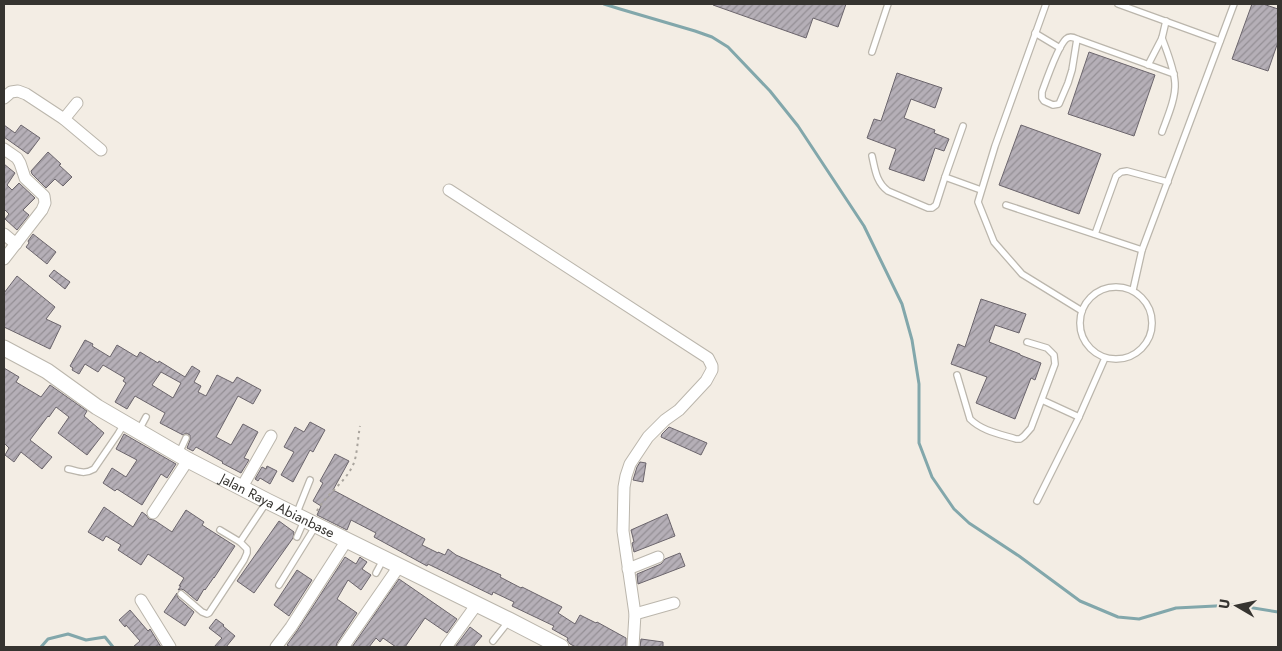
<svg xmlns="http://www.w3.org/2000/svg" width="1282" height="651" viewBox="0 0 1282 651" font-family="Jost,sans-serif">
  <defs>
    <pattern id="building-hatch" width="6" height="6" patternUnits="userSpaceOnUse" patternTransform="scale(1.25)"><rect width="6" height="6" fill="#b5afb7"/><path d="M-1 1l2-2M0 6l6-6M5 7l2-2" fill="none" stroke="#948f95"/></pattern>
  </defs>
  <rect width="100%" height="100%" fill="#f3ede4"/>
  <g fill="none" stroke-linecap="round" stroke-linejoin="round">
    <g stroke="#82a7ab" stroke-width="3">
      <path d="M604,4L620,9L695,31L712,37L728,47L770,91L798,126L864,226L902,304L912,340L919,384V443L932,477L954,509L969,523L1019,556L1080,601L1118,617L1139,619L1176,608L1235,605L1278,612"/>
      <path d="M41,647L48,639L68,634L86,640L105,637L113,647"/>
    </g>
  </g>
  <g fill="url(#building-hatch)" stroke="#6b656c" fill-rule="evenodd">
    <path d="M713,4H846L838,27L813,18L806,38L713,5Z"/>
    <path d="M1252,4H1263L1278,9V42L1268,71L1232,59Z"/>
    <path d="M1089,52L1155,75L1134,136L1068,114Z"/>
    <path d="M897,73L942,88L935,108L911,99L904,118L935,130L934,133L949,139L944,151L935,148L924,181L889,169L896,149L867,138L874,119L881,121Z"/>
    <path d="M4,125L15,133L21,125L40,138L28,154L4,137Z"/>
    <path d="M1021,125L1101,154L1079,214L999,185Z"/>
    <path d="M48,152L61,164L59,165L72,177L63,186L55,179L46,188L32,174L31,171Z"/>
    <path d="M4,164L15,173L7,185L12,190L19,183L35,198L23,210L29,215L17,230L5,219L9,214L4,209Z"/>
    <path d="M33,234L56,252L47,264L26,247L29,243L28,241Z"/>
    <path d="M54,270L70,282L65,289L49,276Z"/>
    <path d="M17,276L55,307L46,319L61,326L50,349L4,327V293Z"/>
    <path d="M981,299L1026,314L1019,333L995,325L989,342L1020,354V355L1041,363L1035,380L1031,378L1015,419L976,403L987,377L951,364L958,344L965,347Z"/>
    <path d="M85,340L93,344L92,346L110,357L117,345L137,357L140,352L158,363L159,361L185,377L192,366L200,371L194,382L201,386L198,392L206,396L217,375L233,383L237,377L261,390L253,404L238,396L216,437L231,445L243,424L258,432L244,458L249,460L241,473L222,463L223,462L196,447L193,451L187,448L190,440V435L186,433L183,435L160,423L165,413L135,396L127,409L115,402L126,383L123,381L125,378L103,365L98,372L85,364L79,374L72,370L73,368L70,366ZM161,372L181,383L173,398L152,385Z"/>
    <path d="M4,368L19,377L16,382L41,397L50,385L87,411L84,416L104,433L87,455L58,433L69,417L56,407L49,417L48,416L30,440L52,457L42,469L21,452L14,462L5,455L9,448L4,443Z"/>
    <path d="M310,422L325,430L313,452L310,450L293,482L281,475L294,452L284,447L295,427L304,432Z"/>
    <path d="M669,427L707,443L701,455L661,437L662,434Z"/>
    <path d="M124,434L176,464L167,478L161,474L142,505L117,489L115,491L103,483L112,468L126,477L137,460L116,449Z"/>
    <path d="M335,454L349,461L333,490L425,539L422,545L438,553V552L445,555L448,549L456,555L501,575L500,577L521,588L522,587L562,607L558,613L575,624L580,615L596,623L597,622L626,638V647H576L570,644L567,640L568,638L552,629L554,626L512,606L514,602L493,592L492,595L428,564L427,566L374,537L376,533L351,520L347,530L317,515L321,506L313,501L323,483L320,481Z"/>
    <path d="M640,462L646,463L643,482L633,480L637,467Z"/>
    <path d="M267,466L277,471L270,484L260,478L258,481L255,479L262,467L266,469Z"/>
    <path d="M104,507L133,527L142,512L146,515L149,519L154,520L172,532L186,510L204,522L202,525L235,546L214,578V577L205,590L204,589L197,601L184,590L181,589L178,590L181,586H179L184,578L148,554L141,565L118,550L121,545L106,536L103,541L88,532Z"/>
    <path d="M667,514L675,536L634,552L632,543L634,542L631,530Z"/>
    <path d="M279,521L294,532L293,538L254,593L237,581Z"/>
    <path d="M680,553L685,566L638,584L637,574L661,564L665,559Z"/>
    <path d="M345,557L356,564L360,557L361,558L367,562L362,569L371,575L361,590L348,580L337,599L357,613L337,643L336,647H290L287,645L297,631Z"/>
    <path d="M297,570L312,580L289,616L274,605Z"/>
    <path d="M399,579L457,619L447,633L425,618L405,647H396L383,638L380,642L376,638L369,647H352Z"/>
    <path d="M177,593L178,598L194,612L185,626L164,612Z"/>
    <path d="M130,610L148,631L150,629L161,647H133L140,641L126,625L125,627L119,620Z"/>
    <path d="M216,619L224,625L223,626L235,636L226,647H214L222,638L209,628Z"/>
    <path d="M470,627L482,636L473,647H455Z"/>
    <path d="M641,639L663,642V647H640Z"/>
  </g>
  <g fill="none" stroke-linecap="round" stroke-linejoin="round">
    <defs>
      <g id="lane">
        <path d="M1046,4L995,146L978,202L994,242L1022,274L1082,311"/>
        <path d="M1118,4L1220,41"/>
        <path d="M1035,33L1060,48"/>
        <path d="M1077,39L1072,70L1068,83L1059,104L1053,105L1044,101L1042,98V92C1046,81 1058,46 1066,39C1069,36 1073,37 1077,39L1174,74"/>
        <path d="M872,52L888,4"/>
        <path d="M1148,65L1162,38L1166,21"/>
        <path d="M1162,132C1167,118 1176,98 1175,83C1174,68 1167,52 1162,38"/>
        <path d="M872,156C875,169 876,182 888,191L928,208H932L936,205L945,177L981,190"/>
        <path d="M945,177L963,126"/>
        <path d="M1006,205L1142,250"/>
        <path d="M1095,234L1116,176L1121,172L1127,171L1168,182"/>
        <circle cx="1116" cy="323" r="36"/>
        <path d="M1133,290L1142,250L1234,4"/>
        <path d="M957,375L970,419C982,431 1000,434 1016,439H1020L1024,436L1031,428L1055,364L1054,355L1047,348L1027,342"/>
        <path d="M1042,400L1079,417"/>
        <path d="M139,430L146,417"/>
        <path d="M179,453L186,438"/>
        <path d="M68,469C78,471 84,475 94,469L118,434L124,424"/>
        <path d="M1037,501L1079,417L1105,358"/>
        <path d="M296,515L310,480"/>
        <path d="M220,530L240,542"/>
        <path d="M297,537L304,521"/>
        <path d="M376,573L383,560"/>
        <path d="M279,585L315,527"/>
        <path d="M181,594L202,612L207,614L209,613L244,560L247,553V549L240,542L266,503"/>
        <path d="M493,641L508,622"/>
      </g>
      <g id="street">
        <path d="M4,98L11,92L18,91L26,94L64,119L101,150"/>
        <path d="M64,119L77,103"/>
        <path d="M4,149L17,158L20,163L25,178L44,196L45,203L42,210L4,259"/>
        <path d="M449,190L708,358L712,366V370L706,381L679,410L665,420L648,437L630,464L626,476L624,487L623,531L635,614L633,647"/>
        <path d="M4,234L16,244"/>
        <path d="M242,487L271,436"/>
        <path d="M153,513L188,460"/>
        <path d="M628,569L658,557"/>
        <path d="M141,600L170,647"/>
        <path d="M635,614L674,603"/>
        <path d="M276,647L291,627L347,540"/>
        <path d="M343,647L400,565"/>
        <path d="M446,647L477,604"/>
      </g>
      <g id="secondary">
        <path id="s1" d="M4,348L47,371L97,407L188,460L267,501L509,620L561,647"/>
      </g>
    </defs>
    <use href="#lane" stroke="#bbb6ac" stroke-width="8"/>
    <use href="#street" stroke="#bbb6ac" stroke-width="13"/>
    <use href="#secondary" stroke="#bbb6ac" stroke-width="17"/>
    <path stroke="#a9a49d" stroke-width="2" stroke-dasharray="2.5 4" stroke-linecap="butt" d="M317,511C326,494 345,483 353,465C357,458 358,436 360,426"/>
    <use href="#lane" stroke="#fff" stroke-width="5.5"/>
    <use href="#street" stroke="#fff" stroke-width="11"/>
    <use href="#secondary" stroke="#fff" stroke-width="15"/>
  </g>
  <g text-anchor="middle" stroke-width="4.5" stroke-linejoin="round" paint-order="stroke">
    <g font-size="14" fill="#363430" stroke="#f3ede4">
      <text dy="5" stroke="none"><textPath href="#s1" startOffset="316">Jalan Raya Abianbase</textPath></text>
    </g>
  </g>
  <rect width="1282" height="651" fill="none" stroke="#363430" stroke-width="10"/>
  <g transform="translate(1237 606) rotate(279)" stroke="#f3ede4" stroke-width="4" paint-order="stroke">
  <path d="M0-4L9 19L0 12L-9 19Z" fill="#363430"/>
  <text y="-8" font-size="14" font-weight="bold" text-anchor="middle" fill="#363430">U</text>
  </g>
</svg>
